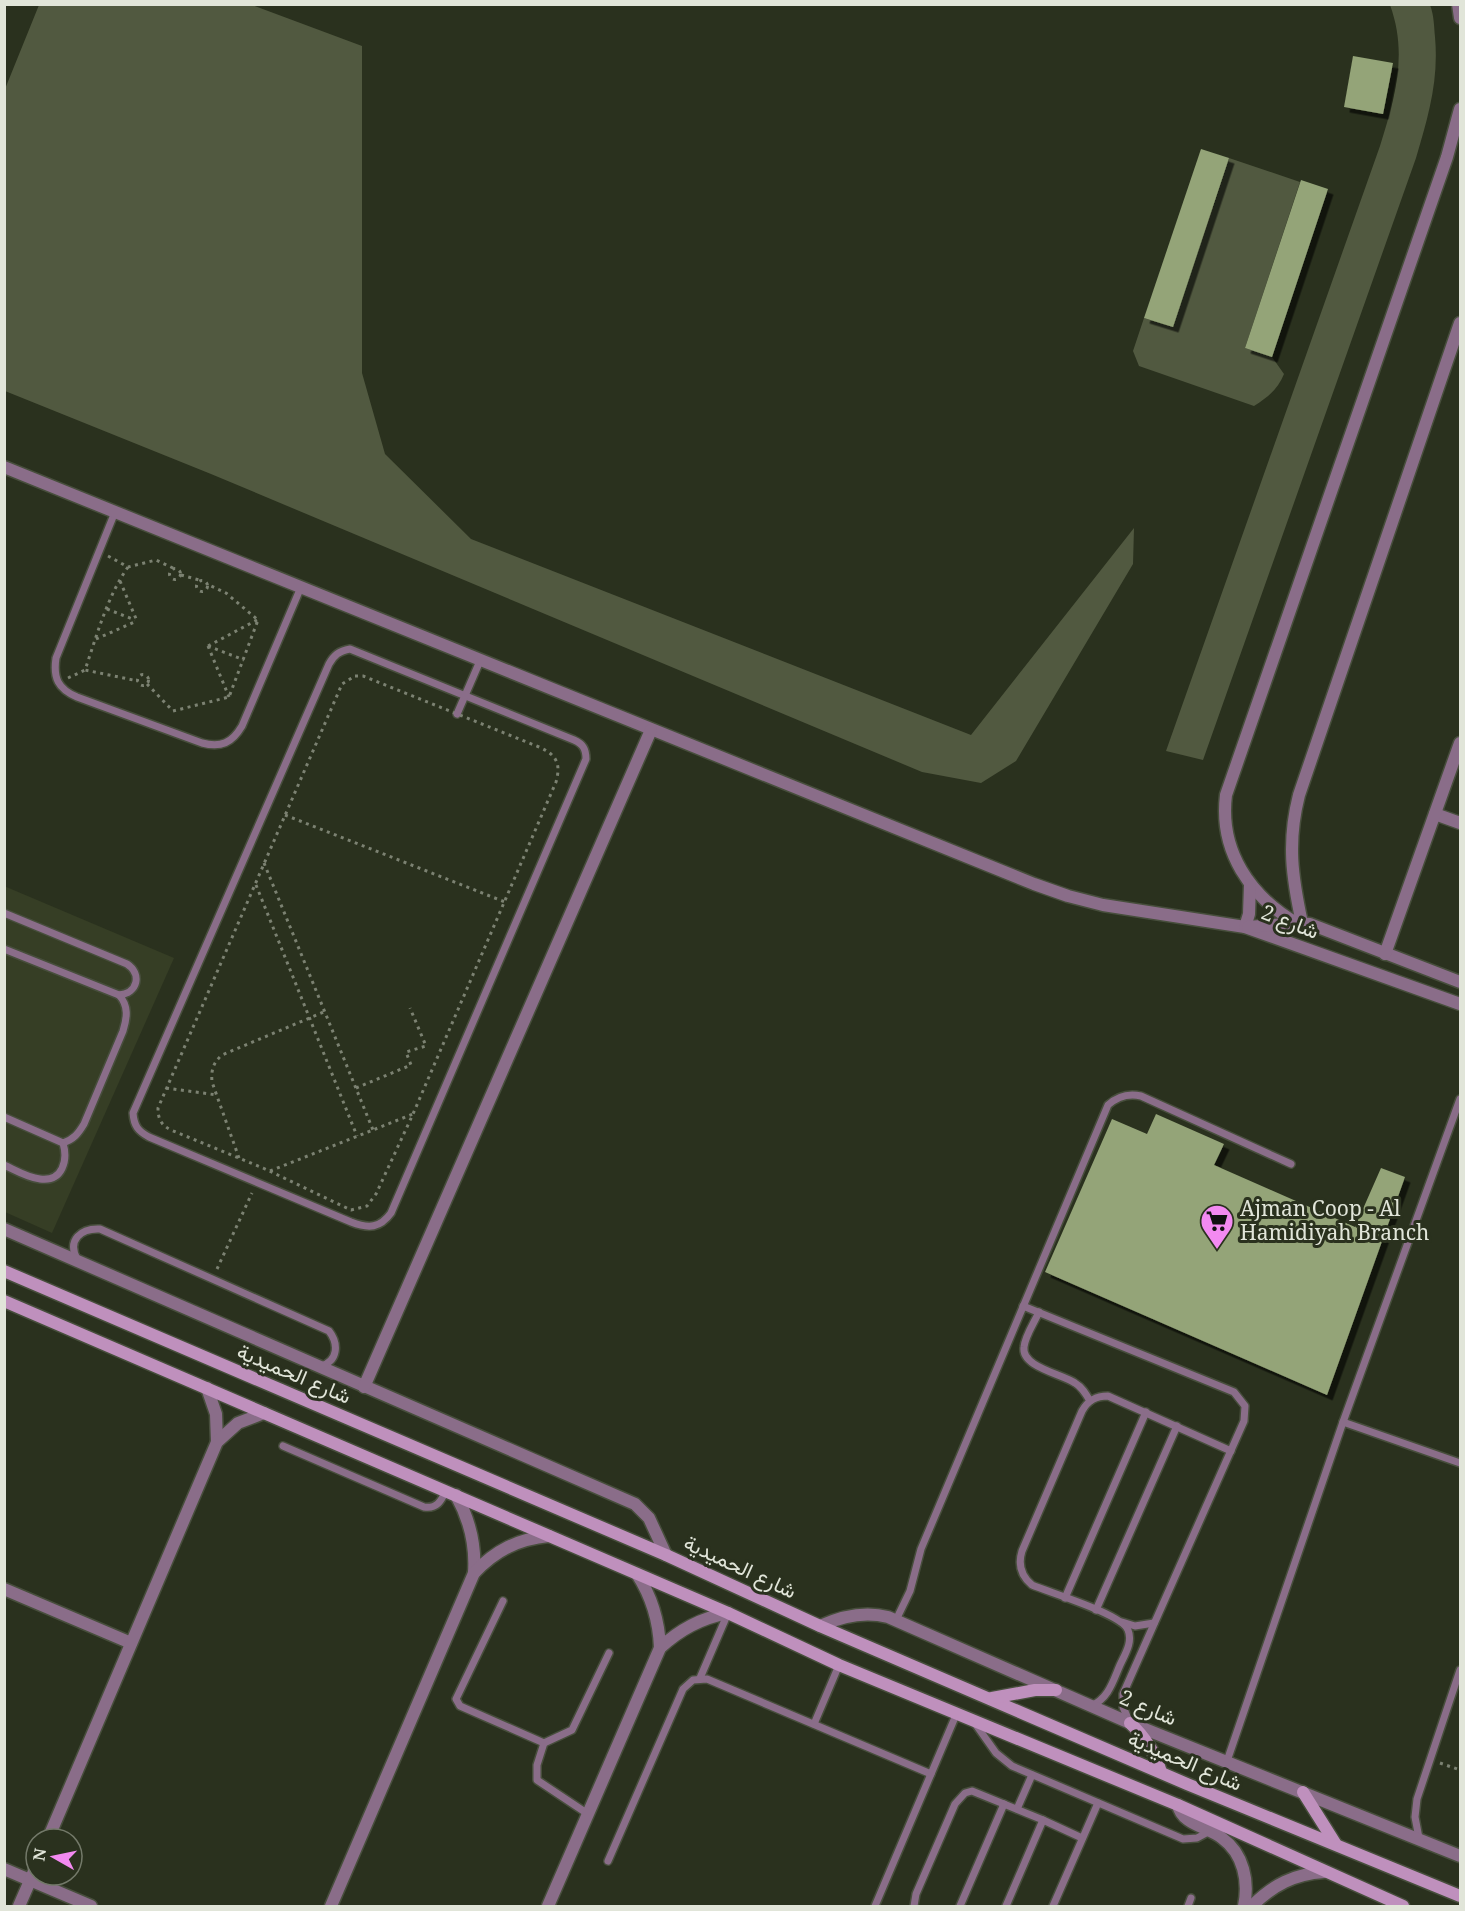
<svg xmlns="http://www.w3.org/2000/svg" width="1465" height="1911" viewBox="0 0 1465 1911" font-family="'Noto Serif',Vazirmatn,serif">
  <defs>
    <filter id="shadow"><feDropShadow dx="5.5" dy="5.5" stdDeviation="0" flood-color="#0009"/></filter>
  </defs>
  <rect width="100%" height="100%" fill="#2a311e"/>
  <path fill="#363e25" d="M4,886L174,958L52,1233L5,1212Z"/>
  <g fill="#515940">
    <path d="M39,5H252L362,46V373L385,454L471,539L971,735L1134,528L1133,564L1016,761L981,783L922,772L211,474L5,391V89Z"/>
    <path d="M1390,5H1430C1434,15 1434,26 1435,37C1439,81 1428,117 1416,158L1203,760L1166,751L1380,146C1395,98 1408,54 1390,5Z"/>
    <path d="M1229,158L1300,182L1245,348L1272,357L1284,374C1278,389 1268,397 1254,406L1139,366L1133,351L1144,318L1173,327Z"/>
  </g>
  <g fill="#94a478" filter="url(#shadow)">
    <path d="M1353,56L1393,63L1383,114L1344,107Z"/>
    <path d="M1201,149L1229,158L1173,327L1144,318Z"/>
    <path d="M1301,180L1328,189L1272,357L1245,348Z"/>
    <path d="M1156,1114L1224,1144L1214,1165L1355,1227L1381,1168L1405,1177L1327,1395L1045,1272L1112,1119L1147,1134Z"/>
  </g>
  <g fill="none" stroke-linecap="round" stroke-linejoin="round">
    <defs>
      <g id="lane">
        <path d="M115,512L56,658C53,678 58,689 77,697L202,743C221,748 232,743 242,726L301,587"/>
        <path d="M350,649L574,740C583,744 586,749 586,759L391,1213C380,1228 369,1229 351,1222L149,1137C138,1131 134,1126 133,1113L329,664C334,655 339,651 350,649Z"/>
        <path d="M457,714L480,661"/>
        <path d="M4,913L127,964C142,974 138,993 119,995"/>
        <path d="M4,949L119,995C129,1006 127,1018 123,1031L84,1124C78,1134 74,1139 63,1143L4,1117"/>
        <path d="M4,1165C15,1170 28,1178 40,1179C63,1182 68,1160 63,1143"/>
        <path d="M77,1259C67,1240 81,1228 100,1229L329,1331C339,1344 338,1361 321,1366"/>
        <path d="M1023,1306L1234,1392L1245,1406L1244,1421L1123,1694V1707L1129,1721"/>
        <path d="M1039,1312C1034,1323 1025,1336 1024,1347C1021,1367 1062,1374 1075,1383C1082,1387 1086,1394 1090,1401"/>
        <path d="M1343,1422L1460,1463"/>
        <path d="M283,1446L424,1507C437,1509 441,1501 446,1491"/>
        <path d="M1065,1598L1146,1412"/>
        <path d="M503,1601L456,1699L460,1706L544,1743"/>
        <path d="M1096,1610L1177,1426"/>
        <path d="M896,1620L910,1591L921,1549L1108,1105C1118,1096 1128,1093 1141,1096L1291,1164"/>
        <path d="M1122,1622L1135,1626L1154,1623"/>
        <path d="M700,1678L728,1613"/>
        <path d="M1091,1706C1109,1698 1113,1681 1120,1665C1125,1654 1133,1642 1128,1630C1122,1614 1051,1593 1032,1585C1021,1576 1018,1564 1022,1551L1082,1411C1088,1400 1096,1396 1108,1396L1231,1451"/>
        <path d="M974,1722L996,1753L1012,1766L1183,1839L1197,1838L1210,1831"/>
        <path d="M814,1724L839,1665"/>
        <path d="M1227,1761L1343,1422L1460,1099"/>
        <path d="M1017,1809L1032,1775"/>
        <path d="M588,1814L537,1780V1765L544,1743L572,1730L609,1653"/>
        <path d="M1043,1820L1082,1838"/>
        <path d="M1419,1838L1415,1817L1417,1799L1460,1670"/>
        <path d="M608,1861L683,1689L693,1680L707,1679L931,1774"/>
        <path d="M875,1906L956,1715"/>
        <path d="M914,1906L916,1894L955,1804L965,1793L972,1791L1043,1820L1006,1906"/>
        <path d="M960,1906L1004,1804"/>
        <path d="M1053,1906L1098,1803"/>
        <path d="M1188,1906L1191,1898"/>
      </g>
      <g id="street">
        <path d="M1458,4L1460,18"/>
        <path d="M4,467L1034,884L1068,896L1103,905L1245,927L1460,1004"/>
        <path d="M1435,814L1460,823"/>
        <path d="M1296,923C1250,896 1219,851 1226,795L1447,157L1460,109"/>
        <path d="M1302,923C1292,877 1287,842 1299,795L1460,323"/>
        <path d="M1245,927L1249,914L1250,885"/>
        <path d="M1248,927L1296,923L1310,924L1460,982"/>
        <path d="M1385,954L1460,743"/>
        <path d="M4,1229L635,1504L649,1518L666,1555"/>
        <path d="M364,1387L651,730"/>
        <path d="M207,1388L216,1414L217,1442"/>
        <path d="M456,1495C470,1520 476,1544 474,1573"/>
        <path d="M637,1574C652,1597 659,1620 660,1648"/>
        <path d="M4,1589L131,1643"/>
        <path d="M820,1626C842,1616 865,1611 888,1617L1130,1723L1460,1856"/>
        <path d="M1178,1805C1182,1825 1209,1827 1222,1838C1244,1854 1249,1882 1244,1906"/>
        <path d="M48,1839L217,1442L238,1423L264,1413"/>
        <path d="M4,1869L91,1906"/>
        <path d="M19,1906L36,1867"/>
        <path d="M331,1906L474,1573C496,1550 518,1539 549,1536"/>
        <path d="M548,1906L660,1648C680,1629 701,1618 728,1613"/>
        <path d="M1252,1906C1273,1885 1294,1874 1324,1872"/>
      </g>
      <g id="secondary">
        <path d="M4,1271L666,1555L820,1626L1187,1784L1460,1896"/>
        <path d="M4,1301L728,1613L839,1665L1178,1805L1403,1906"/>
        <path d="M992,1698L1035,1690H1056"/>
        <path d="M1130,1723C1145,1737 1155,1752 1161,1772"/>
        <path d="M1303,1792L1335,1843"/>
      </g>
    </defs>
    <use href="#lane" stroke="#474e3c" stroke-width="10"/>
    <use href="#street" stroke="#474e3c" stroke-width="15"/>
    <use href="#secondary" stroke="#474e3c" stroke-width="15"/>
    <g stroke="#7c8272" stroke-width="3" stroke-dasharray="3 4.5" stroke-linecap="butt">
      <path d="M108,556L128,567L156,560L173,568"/>
      <path d="M128,567C107,597 97,635 85,670L138,681"/>
      <circle cx="175" cy="574" r="5.5"/>
      <path d="M181,575L199,580"/>
      <circle cx="202" cy="586" r="5.5"/>
      <path d="M120,581L137,621"/>
      <path d="M107,609L135,620"/>
      <path d="M96,639L137,621"/>
      <path d="M208,646L257,620"/>
      <path d="M208,646L229,697"/>
      <path d="M208,646L244,660"/>
      <circle cx="143" cy="680" r="5.5"/>
      <path d="M355,676H363L539,747C557,755 561,764 556,782L413,1114L376,1194L367,1206L351,1210L263,1168L171,1130C161,1125 158,1119 158,1108L339,691L342,684Z"/>
      <path d="M68,678L85,670"/>
      <path d="M147,684L173,711L229,697L258,620L226,593L207,584"/>
      <path d="M285,815L505,902"/>
      <path d="M264,863L373,1130"/>
      <path d="M256,885L357,1136"/>
      <path d="M166,1088L217,1095"/>
      <path d="M356,1088L411,1065L406,1052L426,1046L410,1008"/>
      <path d="M239,1158L212,1082C211,1070 213,1063 222,1055L326,1011"/>
      <path d="M270,1171L413,1114"/>
      <path d="M217,1269L252,1193"/>
      <path d="M1440,1763L1460,1770"/>
    </g>
    <use href="#lane" stroke="#8a6d89" stroke-width="7"/>
    <use href="#street" stroke="#8a6d89" stroke-width="12"/>
    <use href="#secondary" stroke="#bf90bd" stroke-width="12"/>
  </g>
  <defs>
    <symbol id="supermarket-pin" viewBox="-11 -11 22 30"><path d="M0 17L-7.5 6A9.5 9.5 0 1 1 7.5 6Z" fill="#f38af1" stroke="#2a311e"/><path d="M-6-5.5h2.5l.6 2H6L4.5 2H-2.5L-4.4-4H-6ZM-1.5 3.2a1.3 1.3 0 1 0 .1 0ZM3 3.2a1.3 1.3 0 1 0 .1 0Z" fill="#111"/></symbol>
  </defs>
  <g fill-rule="evenodd">
    <use href="#supermarket-pin" x="1198" y="1202" width="38" height="52"/>
  </g>
  <g text-anchor="middle" stroke-width="6" stroke-linejoin="round" paint-order="stroke">
    <g font-size="21" fill="#e1e5d9" stroke="#2a311e">
      <text transform="translate(1290 922) rotate(21)" y="7">شارع 2</text>
      <text transform="translate(294 1374) rotate(23)" y="7">شارع الحميدية</text>
      <text transform="translate(740 1567) rotate(25)" y="7">شارع الحميدية</text>
      <text transform="translate(1148 1708) rotate(23)" y="7">شارع 2</text>
      <text transform="translate(1185 1761) rotate(23)" y="7">شارع الحميدية</text>
    </g>
    <g font-size="21" fill="#e1e5d9" stroke="#2a311e" text-anchor="start">
      <text x="1240" y="1216">Ajman Coop - Al<tspan x="1240" dy="24">Hamidiyah Branch</tspan></text>
    </g>
  </g>
  <rect width="1465" height="1911" fill="none" stroke="#e1e5d9" stroke-width="12"/>
  <g transform="translate(54 1857) rotate(279)"><circle r="28" fill="#2a311e" stroke="#737969" stroke-width="1.5"/>
  <path d="M0-4.5L10 22L0 15L-10 22Z" fill="#f38af1"/>
  <text y="-9" font-size="16" font-weight="bold" text-anchor="middle" fill="#e1e5d9">N</text>
  </g>
</svg>
